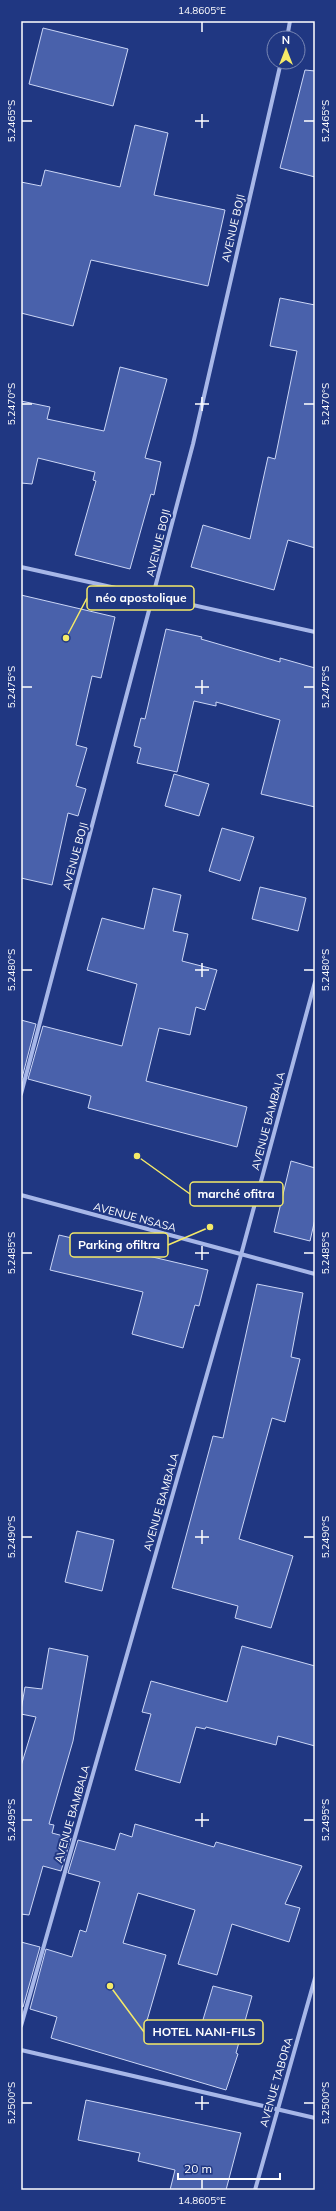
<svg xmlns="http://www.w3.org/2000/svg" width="336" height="2211" viewBox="0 0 336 2211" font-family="Mulish,sans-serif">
  <rect width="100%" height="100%" fill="#203782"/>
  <g fill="#4961ab" stroke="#cbd6f6">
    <path d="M43,28L128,49L113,106L29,84Z"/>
    <path d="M305,70L315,71V177L280,168Z"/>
    <path d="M135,125L168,133L154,195L225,210L208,286L91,260L73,326L21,313V182L41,186L45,170L120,187Z"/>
    <path d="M280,298L315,305V548L288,540L274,590L191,567L203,525L250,539L268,457L275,459L297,351L270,346Z"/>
    <path d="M120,367L167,379L145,458L161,462L154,495L151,494L130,569L75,555L96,481L93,480L95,472L38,458L32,484L21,483V401L50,407L47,419L104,431Z"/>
    <path d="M21,595L115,617L101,678L92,676L76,745L87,748L76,786L86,789L78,816L68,813L52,885L21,878Z"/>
    <path d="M166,629L202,637L201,639L280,662V658L315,668V807L261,794L280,720L216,702V706L194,701L177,772L137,763L141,748L134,746L141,718L145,719Z"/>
    <path d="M174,774L209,784L199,816L165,806Z"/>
    <path d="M222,828L254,837L240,881L209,871Z"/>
    <path d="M260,887L306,898L298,931L252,919Z"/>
    <path d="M153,888L181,895L173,931L188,934L182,961L217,970L205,1010L196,1007L190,1035L159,1028L146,1081L247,1107L237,1147L88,1108L91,1096L28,1079L43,1026L122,1046L137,984L87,970L102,918L144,929Z"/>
    <path d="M21,1020L36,1024L22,1078L21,1077Z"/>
    <path d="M291,1161L315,1168V1219L310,1241L274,1232Z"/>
    <path d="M59,1235L208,1270L199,1306L195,1305L183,1348L132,1334L143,1292L50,1270Z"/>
    <path d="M257,1284L303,1293L291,1357L300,1359L285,1422L272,1418L239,1539L293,1556L271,1628L235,1618L238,1606L172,1588L213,1436L223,1438Z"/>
    <path d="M77,1531L114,1540L102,1591L65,1582Z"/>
    <path d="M242,1646L315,1666V1746L278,1736L276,1745L206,1727L205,1729L196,1727L180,1783L135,1770L151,1714L142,1712L151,1681L227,1702Z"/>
    <path d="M49,1648L88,1656L73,1741L49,1824L54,1825L52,1833L71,1838L61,1871L43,1866L29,1915L21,1914V1766L36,1717L21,1714V1710L25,1687L42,1689Z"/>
    <path d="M135,1824L214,1847L216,1842L302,1866L285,1904L300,1908L289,1942L232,1924L217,1975L178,1964L195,1910L138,1893L123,1943L166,1955L146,2024L197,2040L213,1986L252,1996L236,2053L238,2054L226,2090L51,2038L57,2017L30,2009L46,1949L72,1957L80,1930L86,1932L100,1882L68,1873L78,1840L115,1850L120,1833L132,1837Z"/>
    <path d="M21,1942L40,1947L23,2007H21Z"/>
    <path d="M86,2100L241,2133L226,2190H170L175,2170L138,2161L140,2153L78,2140Z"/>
  </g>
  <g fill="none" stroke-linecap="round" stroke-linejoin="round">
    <g stroke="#a7b7e8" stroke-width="4">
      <path d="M287,38L290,21"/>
      <path d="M21,567L315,632"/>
      <path d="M21,1094L193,444L281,62"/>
      <path d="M21,1195L315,1274"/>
      <path d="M21,2026L241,1255L315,982"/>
      <path d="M21,2050L315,2118"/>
      <path d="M255,2190L315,1978"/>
    </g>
  </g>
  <path fill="none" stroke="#fff" stroke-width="1.5" d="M202,22V32M202,114V128M22,121H32M195,121H209M304,121H314M202,397V411M22,404H32M195,404H209M304,404H314M202,680V694M22,687H32M195,687H209M304,687H314M202,963V977M22,970H32M195,970H209M304,970H314M202,1246V1260M22,1253H32M195,1253H209M304,1253H314M202,1530V1544M22,1537H32M195,1537H209M304,1537H314M202,1813V1827M22,1820H32M195,1820H209M304,1820H314M202,2096V2110M22,2103H32M195,2103H209M304,2103H314M202,2179V2189"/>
  <g text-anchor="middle" stroke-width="4" stroke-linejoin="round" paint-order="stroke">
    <g font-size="11" fill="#fff" stroke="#203782">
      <text transform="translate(233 228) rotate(-77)" y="4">AVENUE BOJI</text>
      <text transform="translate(158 543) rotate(-76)" y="4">AVENUE BOJI</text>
      <text transform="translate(75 856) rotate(-75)" y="4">AVENUE BOJI</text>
      <text transform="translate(268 1121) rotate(-75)" y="4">AVENUE BAMBALA</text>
      <text transform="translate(135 1217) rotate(15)" y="4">AVENUE NSASA</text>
      <text transform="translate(161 1502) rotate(-74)" y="4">AVENUE BAMBALA</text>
      <text transform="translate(72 1814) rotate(-74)" y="4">AVENUE BAMBALA</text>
      <text transform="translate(276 2082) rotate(-74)" y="4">AVENUE TABORA</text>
    </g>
  </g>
  <path fill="none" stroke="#f5ea68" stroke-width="1.5" d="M66 638L87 598M137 1156L190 1194M210 1227L168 1245M110 1986L144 2032"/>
  <g fill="#f5ea68" stroke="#203782" stroke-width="1.5">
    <circle cx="66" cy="638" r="4"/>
    <circle cx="137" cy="1156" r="4"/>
    <circle cx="210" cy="1227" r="4"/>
    <circle cx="110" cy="1986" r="4"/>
  </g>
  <g fill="#203782" stroke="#f5ea68" stroke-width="1.5">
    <rect x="87" y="586" width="107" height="24" rx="4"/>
    <rect x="190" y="1182" width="93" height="24" rx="4"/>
    <rect x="70" y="1233" width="98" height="24" rx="4"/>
    <rect x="144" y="2020" width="119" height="24" rx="4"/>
  </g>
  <g font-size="12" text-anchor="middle" font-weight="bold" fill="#fff">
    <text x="141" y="602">néo apostolique</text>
    <text x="236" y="1198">marché ofitra</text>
    <text x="119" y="1249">Parking ofiltra</text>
    <text x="204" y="2036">HOTEL NANI-FILS</text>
  </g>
  <rect width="336" height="2211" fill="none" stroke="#203782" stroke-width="44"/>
  <g transform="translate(286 50)"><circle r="19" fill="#203782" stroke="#7987b4"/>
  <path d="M0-3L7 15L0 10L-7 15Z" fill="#f5ea68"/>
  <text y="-6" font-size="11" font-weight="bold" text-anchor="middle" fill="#ffffff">N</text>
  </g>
  <path d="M178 2173v6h102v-6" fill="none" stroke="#ffffff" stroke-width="2"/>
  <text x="184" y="2173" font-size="12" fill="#ffffff" stroke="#203782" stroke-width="3" paint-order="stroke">20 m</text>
  <rect x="22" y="22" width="292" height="2167" fill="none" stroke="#fff" stroke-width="1.5"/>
  <g font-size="10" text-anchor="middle" fill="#fff">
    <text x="202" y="14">14.8605°E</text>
    <text transform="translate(11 121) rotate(-90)" y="4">5.2465°S</text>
    <text transform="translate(325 121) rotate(-90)" y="4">5.2465°S</text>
    <text transform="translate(11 404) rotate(-90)" y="4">5.2470°S</text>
    <text transform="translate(325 404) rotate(-90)" y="4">5.2470°S</text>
    <text transform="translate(11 687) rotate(-90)" y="4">5.2475°S</text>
    <text transform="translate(325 687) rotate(-90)" y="4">5.2475°S</text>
    <text transform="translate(11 970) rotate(-90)" y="4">5.2480°S</text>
    <text transform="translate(325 970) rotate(-90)" y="4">5.2480°S</text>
    <text transform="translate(11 1253) rotate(-90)" y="4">5.2485°S</text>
    <text transform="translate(325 1253) rotate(-90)" y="4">5.2485°S</text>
    <text transform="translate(11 1537) rotate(-90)" y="4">5.2490°S</text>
    <text transform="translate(325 1537) rotate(-90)" y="4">5.2490°S</text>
    <text transform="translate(11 1820) rotate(-90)" y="4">5.2495°S</text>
    <text transform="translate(325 1820) rotate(-90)" y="4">5.2495°S</text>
    <text transform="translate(11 2103) rotate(-90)" y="4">5.2500°S</text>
    <text transform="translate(325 2103) rotate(-90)" y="4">5.2500°S</text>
    <text x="202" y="2204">14.8605°E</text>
  </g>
</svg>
